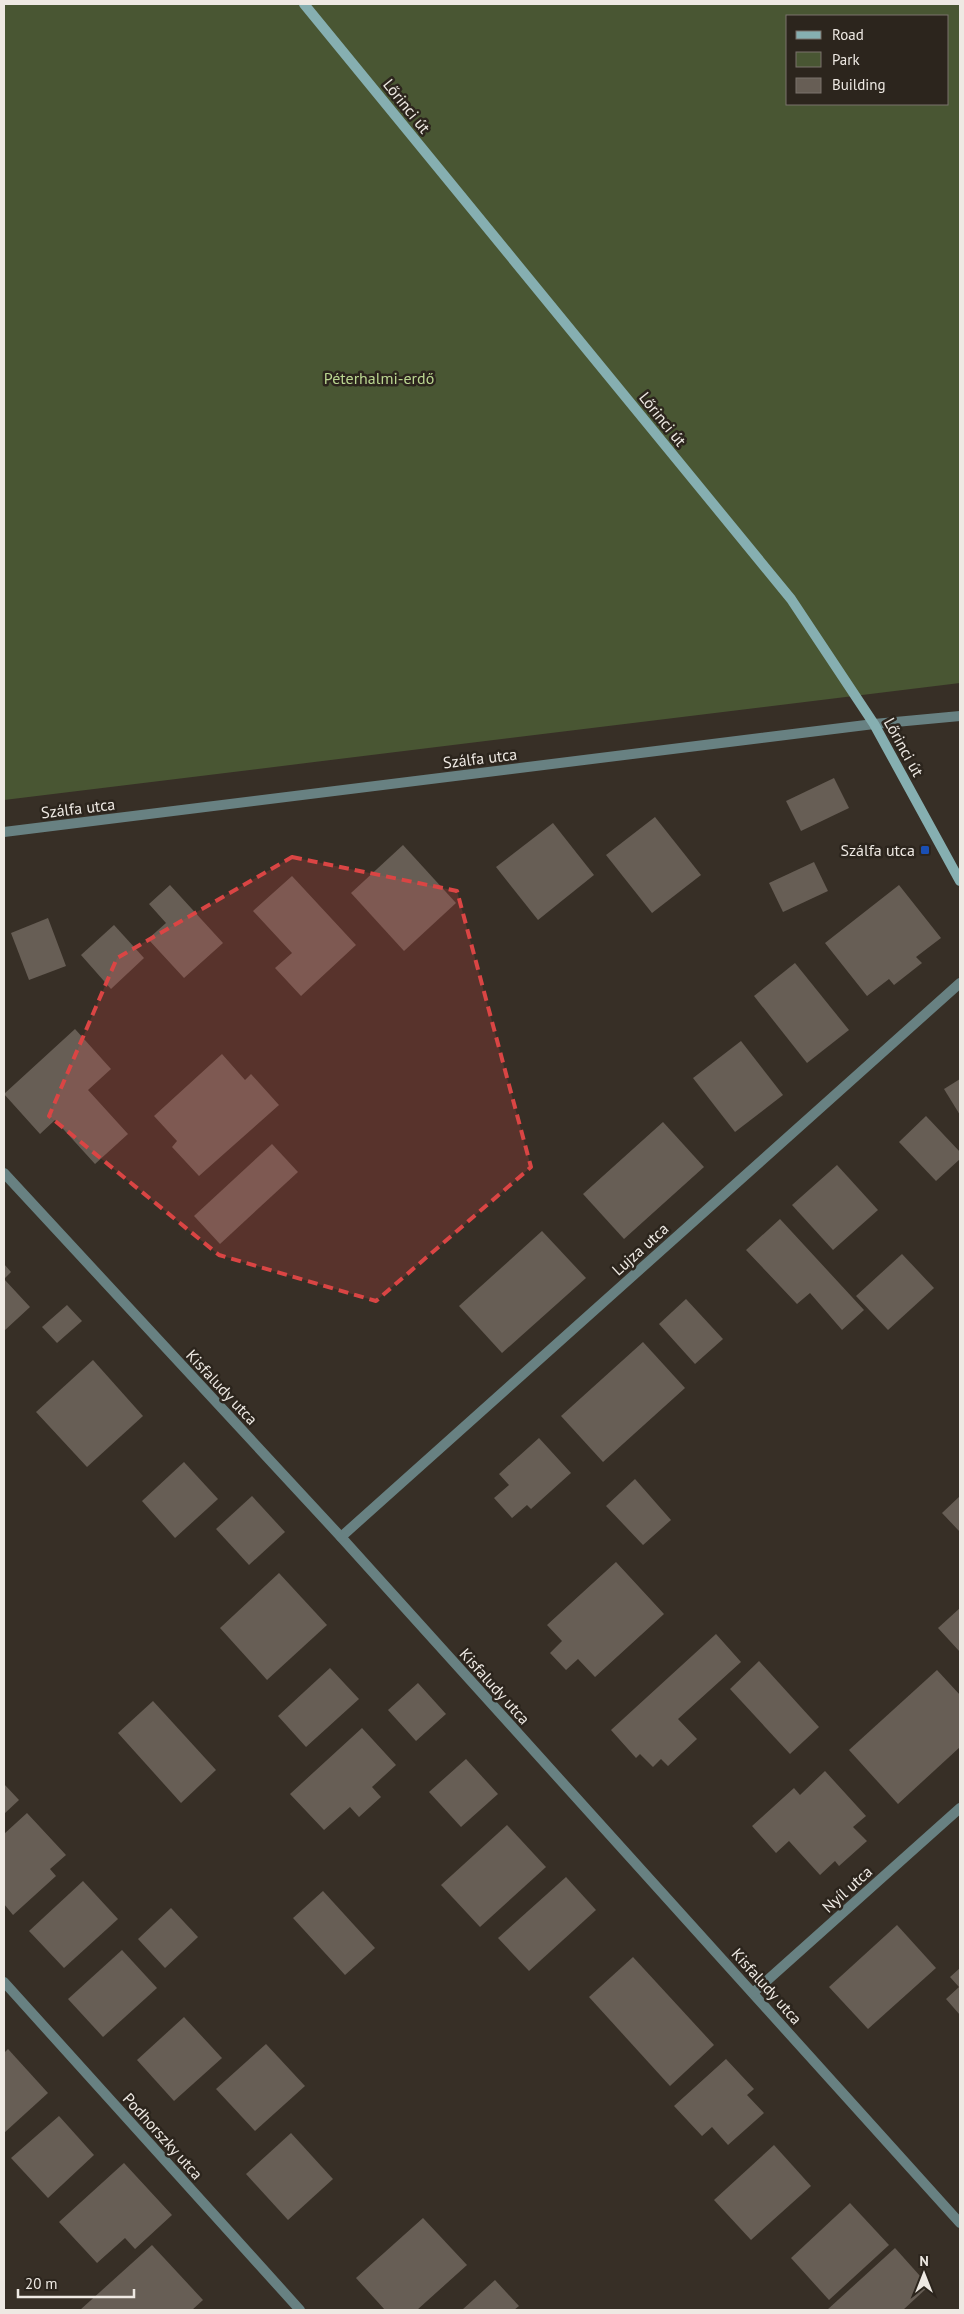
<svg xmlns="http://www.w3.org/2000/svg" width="964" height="2314" viewBox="0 0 964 2314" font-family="'PT Sans',sans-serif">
  <rect width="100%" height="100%" fill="#372f26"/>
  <path fill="#495633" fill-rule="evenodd" d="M4,4H960V683L4,800ZM788,16H948V104H788Z"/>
  <g fill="#675e55">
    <path d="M834,778L849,808L801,831L786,801Z"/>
    <path d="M655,817L701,875L652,913L606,855Z"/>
    <path d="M553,823L594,875L538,920L496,867Z"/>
    <path d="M403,845L456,903L404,951L351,893Z"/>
    <path d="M814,862L828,891L783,912L769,883Z"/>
    <path d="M292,876L356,945L301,996L275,968L292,953L253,911Z"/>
    <path d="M170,885L223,943L184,978L148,939L166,923L149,904Z"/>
    <path d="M899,885L941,938L916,957L922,963L894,985L889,979L867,996L825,943Z"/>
    <path d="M48,918L66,966L29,980L11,933Z"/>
    <path d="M114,925L144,958L111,989L81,955Z"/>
    <path d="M795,963L849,1030L807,1063L754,996Z"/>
    <path d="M75,1029L111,1069L88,1090L128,1134L95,1164L55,1120L40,1134L4,1094Z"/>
    <path d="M741,1041L783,1095L735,1132L693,1078Z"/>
    <path d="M222,1054L245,1080L251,1074L279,1105L199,1176L172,1147L177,1141L154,1116Z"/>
    <path d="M960,1079V1115L944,1089Z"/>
    <path d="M926,1116L960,1152V1159L936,1181L899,1142Z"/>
    <path d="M663,1122L704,1167L624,1239L583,1194Z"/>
    <path d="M272,1144L298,1172L220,1244L194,1216Z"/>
    <path d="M837,1165L878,1210L833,1250L792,1205Z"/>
    <path d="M780,1219L864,1310L842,1330L810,1293L797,1304L746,1250Z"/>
    <path d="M542,1231L586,1278L502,1353L459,1306Z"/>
    <path d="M902,1254L934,1288L888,1330L856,1296Z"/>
    <path d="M4,1264L11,1272L4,1279L30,1307L4,1331Z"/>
    <path d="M686,1299L723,1339L695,1364L659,1324Z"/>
    <path d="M67,1305L82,1321L57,1343L42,1327Z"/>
    <path d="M643,1342L685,1388L603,1462L561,1416Z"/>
    <path d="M93,1360L143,1416L87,1467L36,1412Z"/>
    <path d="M539,1438L571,1473L531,1509L527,1505L512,1518L494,1498L509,1485L499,1474Z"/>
    <path d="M184,1462L218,1499L175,1538L142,1501Z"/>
    <path d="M635,1479L671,1520L643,1545L606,1506Z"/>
    <path d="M252,1496L285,1532L249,1565L216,1529Z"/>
    <path d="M960,1496V1532L942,1513Z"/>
    <path d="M616,1562L664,1614L595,1677L578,1659L566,1670L550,1653L562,1641L547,1625Z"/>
    <path d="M279,1573L327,1625L267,1680L220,1628Z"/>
    <path d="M960,1608V1652L938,1628Z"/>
    <path d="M716,1634L741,1662L678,1719L697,1739L668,1766L661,1759L653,1767L640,1754L636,1758L611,1730Z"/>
    <path d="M759,1661L819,1727L790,1754L730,1689Z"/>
    <path d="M330,1668L359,1699L306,1747L278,1716Z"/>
    <path d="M937,1670L960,1695V1747L898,1804L849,1750Z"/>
    <path d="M418,1683L446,1714L416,1741L388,1710Z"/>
    <path d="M153,1701L216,1770L181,1803L118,1733Z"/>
    <path d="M362,1728L396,1765L372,1787L381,1797L359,1817L350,1807L324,1830L290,1794Z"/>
    <path d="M466,1759L498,1794L461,1827L429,1792Z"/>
    <path d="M825,1771L866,1816L853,1827L867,1841L839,1866L835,1861L820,1875L789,1841L776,1853L752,1826L794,1788L800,1795Z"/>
    <path d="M4,1784L19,1800L4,1814Z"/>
    <path d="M27,1813L66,1855L50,1869L56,1876L13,1915L4,1904V1834Z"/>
    <path d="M507,1825L546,1867L480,1927L441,1885Z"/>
    <path d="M566,1877L596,1910L529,1971L498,1938Z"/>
    <path d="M83,1881L118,1919L64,1968L29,1931Z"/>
    <path d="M323,1891L375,1948L345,1975L293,1918Z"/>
    <path d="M171,1908L198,1937L165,1968L138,1939Z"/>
    <path d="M897,1925L936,1968L868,2029L829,1987Z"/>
    <path d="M122,1950L157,1988L103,2037L68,1999Z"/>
    <path d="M633,1957L714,2045L670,2086L589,1997Z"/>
    <path d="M960,1968V2015L946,1999L959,1987L950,1977Z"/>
    <path d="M184,2017L222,2058L174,2101L137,2060Z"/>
    <path d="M266,2044L305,2086L255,2131L216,2089Z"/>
    <path d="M8,2049L48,2093L4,2133V2053Z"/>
    <path d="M726,2059L754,2089L747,2095L764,2113L728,2145L712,2127L702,2136L674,2106Z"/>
    <path d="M59,2116L94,2155L48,2198L11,2158Z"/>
    <path d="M291,2133L333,2179L288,2220L246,2174Z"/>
    <path d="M774,2145L811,2186L751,2240L714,2200Z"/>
    <path d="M124,2163L172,2215L135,2249L125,2238L97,2263L59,2222Z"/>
    <path d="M850,2203L889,2245L829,2300L791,2258Z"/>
    <path d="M423,2218L467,2265L417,2310H385L356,2278Z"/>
    <path d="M152,2245L203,2300L192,2310H80Z"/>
    <path d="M895,2248L929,2286L903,2310H827Z"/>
    <path d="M495,2280L519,2306L514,2310H462Z"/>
  </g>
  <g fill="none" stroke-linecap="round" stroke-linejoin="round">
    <g stroke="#688182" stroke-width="10">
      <path d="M4,832L874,724L960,716"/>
      <path d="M4,1173L341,1537L960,2223"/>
      <path d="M341,1537L960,983"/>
      <path d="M4,1982L300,2310"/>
      <path d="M753,1993L960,1808"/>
    </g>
    <path stroke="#86afb1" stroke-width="10" d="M304,4L791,599L874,724L960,881"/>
  </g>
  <path fill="#da4544" fill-opacity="0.2" stroke="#da4544" stroke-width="4" stroke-dasharray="10 6" stroke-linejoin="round" d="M292,857L457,891L531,1167L376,1301L219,1255L49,1116L117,958Z"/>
  <rect fill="#1a4fb4" stroke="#2c251d" stroke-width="2" x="920" y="845" width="10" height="10" rx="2.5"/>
  <g text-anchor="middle" stroke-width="5" stroke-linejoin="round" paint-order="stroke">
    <g font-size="16" fill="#eee9e3" stroke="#2c251d">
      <text transform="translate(407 106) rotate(51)" y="6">Lőrinci út</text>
      <text transform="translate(663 419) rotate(51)" y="6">Lőrinci út</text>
      <text transform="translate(904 747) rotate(61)" y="6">Lőrinci út</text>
      <text transform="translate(480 758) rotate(-7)" y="6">Szálfa utca</text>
      <text transform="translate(78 808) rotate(-7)" y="6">Szálfa utca</text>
      <text transform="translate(640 1249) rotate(-42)" y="6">Lujza utca</text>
      <text transform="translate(222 1387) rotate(47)" y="6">Kisfaludy utca</text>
      <text transform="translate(495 1686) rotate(48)" y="6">Kisfaludy utca</text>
      <text transform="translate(847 1889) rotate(-42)" y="6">Nyíl utca</text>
      <text transform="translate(767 1986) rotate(48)" y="6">Kisfaludy utca</text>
      <text transform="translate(163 2136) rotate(48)" y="6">Podhorszky utca</text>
    </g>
    <g font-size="16" fill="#bbd691" stroke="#2c251d">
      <text x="379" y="384">Péterhalmi-erdő</text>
    </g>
    <g font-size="16" fill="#eee9e3" stroke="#2c251d" text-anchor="end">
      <text x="915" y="856">Szálfa utca</text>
    </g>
  </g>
  <rect width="964" height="2314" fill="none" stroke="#eee9e3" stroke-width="10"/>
  <rect x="786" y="15" width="162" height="90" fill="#2c251d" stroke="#7a736c"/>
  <rect x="796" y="31" width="25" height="8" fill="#86afb1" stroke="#7a736c"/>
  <text x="832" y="40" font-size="15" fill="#eee9e3">Road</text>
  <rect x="796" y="52" width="25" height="15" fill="#495633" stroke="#7a736c"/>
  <text x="832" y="65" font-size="15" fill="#eee9e3">Park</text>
  <rect x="796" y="78" width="25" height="15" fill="#675e55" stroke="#7a736c"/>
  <text x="832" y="90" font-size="15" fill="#eee9e3">Building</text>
  <g transform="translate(924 2274)" stroke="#2c251d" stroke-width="4" paint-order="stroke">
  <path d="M0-4L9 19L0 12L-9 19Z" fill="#eee9e3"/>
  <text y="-8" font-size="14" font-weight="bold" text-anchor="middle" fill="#eee9e3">N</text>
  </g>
  <path d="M18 2289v8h116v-8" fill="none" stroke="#eee9e3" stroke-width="2.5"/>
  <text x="25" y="2289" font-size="15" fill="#eee9e3" stroke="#2c251d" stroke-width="4" paint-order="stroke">20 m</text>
</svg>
